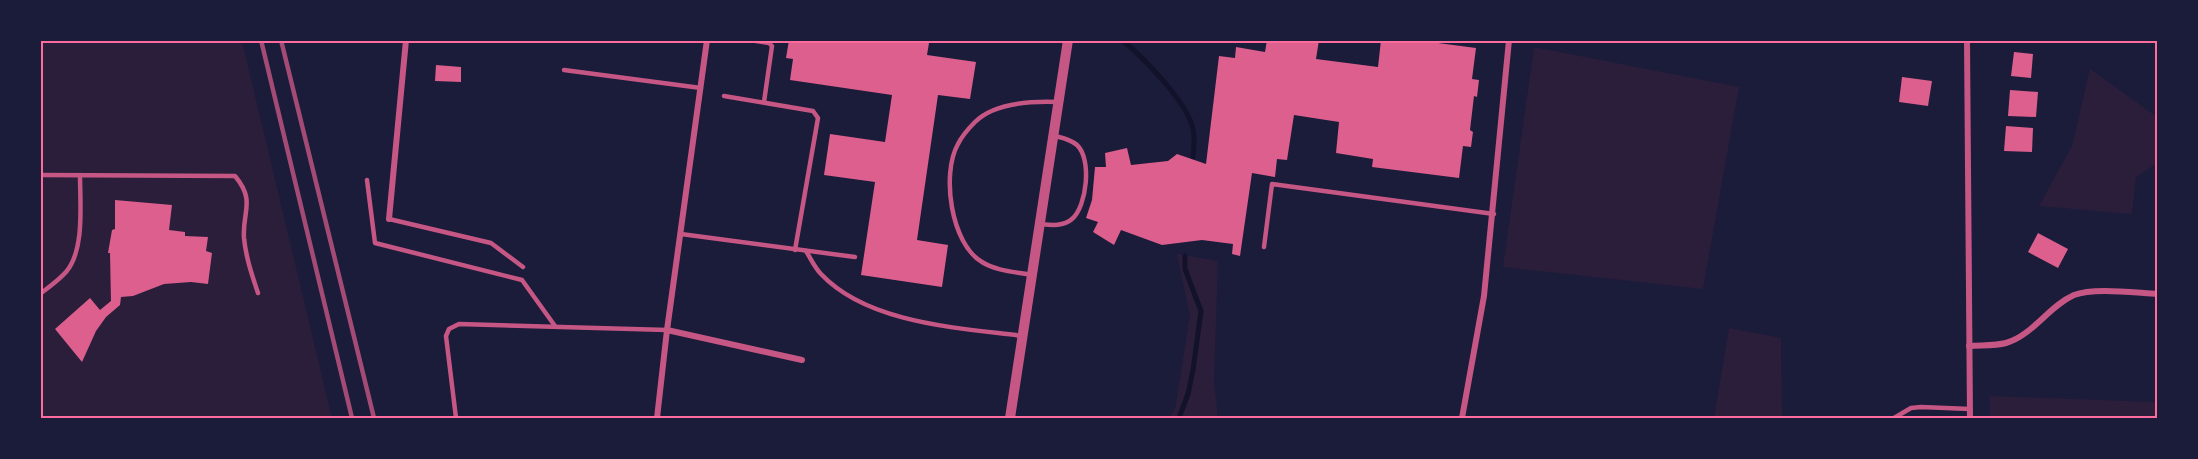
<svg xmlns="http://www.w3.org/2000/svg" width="2198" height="459" viewBox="0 0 2198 459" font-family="'Libre Baskerville',serif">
  <rect width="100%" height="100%" fill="#1b1b3a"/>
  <g fill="#2a1e3b">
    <path d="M40,41H242L332,418H41Z"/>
    <path d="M1534,47L1739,87L1703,289L1503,267Z"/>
    <path d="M2090,69L2157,117V163L2136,177L2132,214L2039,206L2072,146Z"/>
    <path d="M1177,254L1218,261L1214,381L1218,418H1169L1175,409L1190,315Z"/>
    <path d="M1729,328L1781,338L1782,415L1788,418H1714Z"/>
    <path d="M1990,396L2157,402V418H1990Z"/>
  </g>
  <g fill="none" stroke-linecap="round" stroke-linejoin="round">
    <g stroke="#12122b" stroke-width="5">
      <path d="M1122,40C1143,57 1188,103 1193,129C1195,138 1194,148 1193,157"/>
      <path d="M1179,418L1188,394L1193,370L1201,311L1185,269V256"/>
    </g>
  </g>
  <g fill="#dd5f8e">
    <path d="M789,40H909L929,43L927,55L976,62L970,99L938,95L917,240L948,245L942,287L861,275L875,182L824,175L830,134L885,142L892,95L790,80L793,59L786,58Z"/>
    <path d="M1267,40H1319L1316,59L1378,67L1381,40H1415L1476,48L1472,79L1479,80L1477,97L1474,96L1470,130L1473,132L1471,147L1463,146L1459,178L1372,167L1373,159L1336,153L1339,122L1294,115L1287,160L1277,159L1275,177L1252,173L1240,256L1232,254L1233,244L1202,240L1162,245L1121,230L1114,245L1093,232L1098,222L1086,218L1092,200L1095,167H1106L1105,153L1127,148L1131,165L1168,161L1177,154L1206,164L1219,56L1235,58L1236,47L1265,52Z"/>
    <path d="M2014,52L2033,54L2031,78L2011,76Z"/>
    <path d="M436,65L461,67V82L435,81Z"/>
    <path d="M1902,77L1932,81L1928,106L1899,102Z"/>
    <path d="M2010,90L2038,92L2036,117L2008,116Z"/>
    <path d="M2006,126L2033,128L2032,152L2004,151Z"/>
    <path d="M115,200L172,205L169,230L185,232V236L208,237L206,251L212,253L208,284L191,282L164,284L133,296L121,297L120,305L106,317L96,331L82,362L55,329L90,298L100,310L111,301L110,253H108L112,230L115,229Z"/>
    <path d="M2038,233L2068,249L2058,268L2028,252Z"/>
  </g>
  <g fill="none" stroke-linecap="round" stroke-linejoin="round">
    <g stroke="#c65784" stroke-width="4.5">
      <path d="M750,40L769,43L772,46L764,102"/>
      <path d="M564,70L701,88"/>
      <path d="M724,96L813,111L818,118L795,250"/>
      <path d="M40,175L235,176C256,201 242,212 244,238C246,258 252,275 258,293"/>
      <path d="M367,180L375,243L522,280L555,326"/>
      <path d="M389,219L491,243L523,267"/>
      <path d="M1040,224C1050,225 1063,227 1072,219C1087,206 1092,159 1077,145C1070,139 1063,138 1055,136"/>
      <path d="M681,234L855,257"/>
      <path d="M1264,247L1272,184L1494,214"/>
      <path d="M806,251C811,259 815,268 821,274C868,324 960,328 1023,336"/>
      <path d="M1031,275C1016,272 996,271 982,262C951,244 941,174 958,144C962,136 969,128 975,122C995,102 1032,101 1058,102"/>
      <path d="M40,294C49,287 59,280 66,272C85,250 80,203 80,175"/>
      <path d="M456,418L446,336L449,329L459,324L667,330"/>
      <path d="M1894,418L1911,408L1921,407L1970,409"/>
    </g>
    <g stroke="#c65784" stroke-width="6">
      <path d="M1967,40L1970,418"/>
      <path d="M389,219L406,40"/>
      <path d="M667,330L802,360"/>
      <path d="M1969,346C1981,345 1995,346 2006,343C2033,335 2049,306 2074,295C2094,287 2136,293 2158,294"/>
      <path d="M657,418L667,330L707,40"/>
      <path d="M1462,418L1484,296L1509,40"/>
    </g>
    <path stroke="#c65784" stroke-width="10" d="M1010,418L1068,40"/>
    <g stroke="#a44b75" stroke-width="4.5">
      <path d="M261,40L352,418"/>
      <path d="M281,40L374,418"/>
    </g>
  </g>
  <rect width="2198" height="459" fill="none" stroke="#1b1b3a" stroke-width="84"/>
  <rect x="42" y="42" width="2114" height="375" fill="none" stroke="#ff6b9d" stroke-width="2"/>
</svg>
